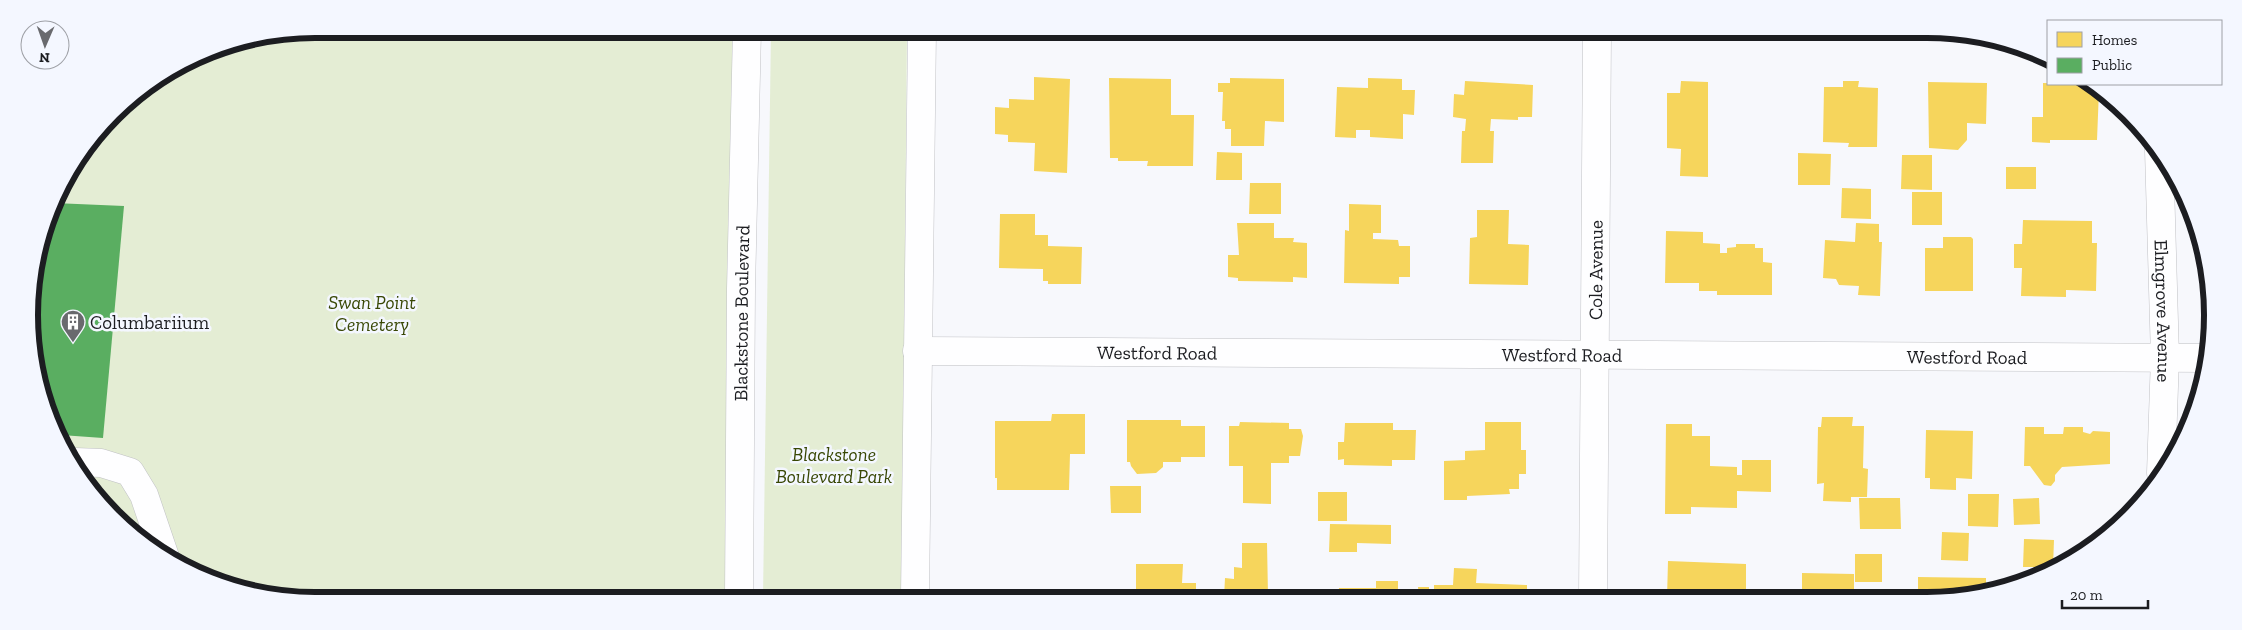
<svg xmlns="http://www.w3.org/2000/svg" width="2242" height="630" viewBox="0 0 2242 630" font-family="'Zilla Slab',serif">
  <rect width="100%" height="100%" fill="#f7f8fc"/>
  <g fill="#e4edd4">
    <path d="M315,29L743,30L731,597L259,596L172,563L88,489L39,389L29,296L58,188L126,100L206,50Z"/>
    <path d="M771,30L907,31L902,597H763Z"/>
  </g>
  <g fill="#f6d55c">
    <path d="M1034,77L1070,79L1067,173L1034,171L1035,143L1008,142V135L995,134V107L1009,108V99L1034,100Z"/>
    <path d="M1109,78L1171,79V115H1194L1193,166H1147L1148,161H1118V158H1110Z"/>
    <path d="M1230,78L1284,79V122L1265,121L1264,146H1231V129H1225V121H1222L1223,92H1218V83H1230Z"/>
    <path d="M1368,78L1402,79V90H1415L1414,115L1403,114V139L1370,137V130H1356V138L1335,137L1337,87L1368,88Z"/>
    <path d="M1465,81L1533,85L1532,117H1518V120L1491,119L1490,131H1494L1493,163H1461L1462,131H1465L1466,119L1453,117L1454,94L1464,95Z"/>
    <path d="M1681,81L1708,82V177L1680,176L1681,149L1667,148V93H1680Z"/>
    <path d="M1843,81H1859L1858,87L1878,88L1877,147H1848L1849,143L1823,142L1824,87H1843Z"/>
    <path d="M1928,82L1987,83L1986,124L1967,123V140L1958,150L1929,148Z"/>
    <path d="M2043,83L2093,84L2099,90L2097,140H2050V143L2032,142V117H2043Z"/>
    <path d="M1217,152L1242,153V180H1216Z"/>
    <path d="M1798,153L1831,154L1830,185H1798Z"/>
    <path d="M1902,155H1932V190L1901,189Z"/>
    <rect x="2006" y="167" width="30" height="22"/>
    <path d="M1250,183H1281V214H1249Z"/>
    <path d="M1842,188L1871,189V219L1841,218Z"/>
    <rect x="1912" y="192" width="30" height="33"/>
    <path d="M1349,204L1381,205V233H1373V239L1398,240L1399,246H1410V277H1399V284L1344,283L1345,230L1349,231Z"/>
    <path d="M1477,210H1509L1508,244L1529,245L1528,285L1469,284L1470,238L1477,237Z"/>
    <path d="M1000,214H1035V235H1048V246L1082,247L1081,284H1048V281H1043V269L999,268Z"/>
    <path d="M2023,220L2092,221V243H2097L2096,291L2066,290V297L2021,296L2022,268H2014V244H2022Z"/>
    <path d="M1237,223H1274V238H1294L1293,242L1307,243V278L1293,277V282L1238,281V278L1228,277V255H1239Z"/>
    <path d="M1856,223L1879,224V242H1882L1880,296L1858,295L1859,286L1839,285L1836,279L1823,278L1825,240L1855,242Z"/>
    <path d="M1666,231L1703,232V243L1720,244V253H1727V248L1736,247V244H1755V248H1763V262L1772,263V295H1717V291H1699V283H1665Z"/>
    <path d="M1943,237H1971L1973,239V291H1925V248H1943Z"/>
    <path d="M1052,414H1085V454H1070L1069,490H997V478H995V421H1051Z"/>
    <path d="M1822,417H1853L1852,426H1864L1863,468L1868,469L1867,497H1851V502L1823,501L1824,483L1817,484L1818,427H1821Z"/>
    <path d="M1127,420H1181V426H1205V457H1181V462H1163V467L1156,473L1137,474L1131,466L1130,462H1127Z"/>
    <path d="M1240,422L1289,423V429H1301L1303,436L1300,456H1289V463H1271V504L1243,503V466H1229V426H1239Z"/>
    <path d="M1485,422H1521V450H1526V474H1519V489H1509L1510,494L1467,496V500H1444V461L1465,460V451L1485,450Z"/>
    <path d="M1345,423H1393V430H1416L1415,460H1392V466L1344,465V459L1338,460V442H1344Z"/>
    <path d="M1666,424H1692V436H1710V466L1737,467V475H1742V460H1771V492L1737,491V508L1691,507V514H1665Z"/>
    <path d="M2025,427H2044V434H2063L2064,427H2083V432L2090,434L2093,431L2110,432V464L2062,467L2055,475V481L2051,486L2044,485L2030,466H2024Z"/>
    <path d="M1926,430L1973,431L1972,479L1956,478V490L1930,489V478H1925Z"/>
    <path d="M1110,486H1141V513H1111Z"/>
    <rect x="1318" y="492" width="29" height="29"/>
    <path d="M1968,494H1999L1998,527L1968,526Z"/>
    <path d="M1859,498H1900L1901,529H1860Z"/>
    <path d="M2039,498L2040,524L2014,525L2013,499Z"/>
    <path d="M1330,524L1391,525V544L1357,543V552H1329Z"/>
    <path d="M1942,532L1969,533L1968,561L1941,560Z"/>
    <path d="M2024,539L2054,540L2053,567H2023Z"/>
    <path d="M1242,543H1267L1268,595L1282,598H1224L1225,578L1234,579V567L1242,568Z"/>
    <rect x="1855" y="554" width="27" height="28"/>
    <path d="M1668,561L1746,564V593L1707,592V598H1667Z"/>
    <path d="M1136,564H1183L1182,583H1196V597H1122V589H1136Z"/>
    <path d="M1454,568L1477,569L1476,583L1527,585V598H1434V585H1453Z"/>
    <path d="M1802,573L1854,574V599H1802Z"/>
    <path d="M1918,577L1986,578V592L1964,599H1918Z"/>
    <path d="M2019,577H2035L2019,582Z"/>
    <path d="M1376,581H1398V598H1338L1339,588H1376Z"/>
    <path d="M1418,587H1429V598H1419Z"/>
  </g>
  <path fill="#5aae61" d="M54,203L124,206L103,438L61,435L39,389L29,296Z"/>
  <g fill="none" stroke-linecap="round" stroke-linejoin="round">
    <defs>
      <g id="minor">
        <path id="s1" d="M2159,150L2165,357L2161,473"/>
        <path id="s2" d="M917,351L2208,358"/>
        <path d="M75,462L101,463L130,472L144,495L165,557"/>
        <path id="s3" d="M1593,598L1597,33"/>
      </g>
      <g id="major">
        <path id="s4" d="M739,597L741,289L747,30"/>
        <path d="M915,597L922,31"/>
      </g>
    </defs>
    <use href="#minor" stroke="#c0c1c5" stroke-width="29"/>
    <use href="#major" stroke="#c0c1c5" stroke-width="29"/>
    <use href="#minor" stroke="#fefeff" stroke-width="28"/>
    <use href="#major" stroke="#fefeff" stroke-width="28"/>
  </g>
  <defs>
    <symbol id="building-pin" viewBox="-11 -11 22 30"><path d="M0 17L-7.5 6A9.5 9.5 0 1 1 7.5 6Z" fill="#696a6e" stroke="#f4f7ff"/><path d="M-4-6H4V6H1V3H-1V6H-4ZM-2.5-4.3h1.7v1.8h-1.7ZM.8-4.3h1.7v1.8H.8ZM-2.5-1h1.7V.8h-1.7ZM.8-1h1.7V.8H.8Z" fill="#fff"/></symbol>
  </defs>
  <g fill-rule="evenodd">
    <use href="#building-pin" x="59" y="308" width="28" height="38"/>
  </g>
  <g text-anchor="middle" stroke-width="5" stroke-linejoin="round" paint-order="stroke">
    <g font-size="19" fill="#1c1d21" stroke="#f4f7ff">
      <text dy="7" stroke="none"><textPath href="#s3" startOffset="328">Cole Avenue</textPath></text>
      <text dy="7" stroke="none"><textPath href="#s1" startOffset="161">Elmgrove Avenue</textPath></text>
      <text dy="7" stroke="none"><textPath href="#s4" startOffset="284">Blackstone Boulevard</textPath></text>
      <text dy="7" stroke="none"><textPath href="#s2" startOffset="240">Westford Road</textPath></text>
      <text dy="7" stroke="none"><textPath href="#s2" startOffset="645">Westford Road</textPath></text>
      <text dy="7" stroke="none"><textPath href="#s2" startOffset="1050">Westford Road</textPath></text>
    </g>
    <g font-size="19" font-style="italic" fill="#384704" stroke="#f4f7ff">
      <text x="372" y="309">Swan Point<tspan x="372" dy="22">Cemetery</tspan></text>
      <text x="834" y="461">Blackstone<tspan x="834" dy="22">Boulevard Park</tspan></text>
    </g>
    <g font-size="19" fill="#1c1d21" stroke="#f4f7ff" text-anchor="start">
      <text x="90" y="329">Columbariium</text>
    </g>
  </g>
  <path d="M0 0H2242V630H0ZM315 38H1927A277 277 0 0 1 2204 315V315A277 277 0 0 1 1927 592H315A277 277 0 0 1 38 315V315A277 277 0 0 1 315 38Z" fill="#f4f7ff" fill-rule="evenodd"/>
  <path fill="none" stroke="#1c1d21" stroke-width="6" d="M315 38H1927A277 277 0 0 1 2204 315V315A277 277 0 0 1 1927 592H315A277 277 0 0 1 38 315V315A277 277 0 0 1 315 38Z"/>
  <rect x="2047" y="20" width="175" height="65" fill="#f4f7ff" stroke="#9ea0a6"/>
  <rect x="2057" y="32" width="25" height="15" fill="#f6d55c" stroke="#9ea0a6"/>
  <text x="2092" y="45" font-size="15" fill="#1c1d21">Homes</text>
  <rect x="2057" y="58" width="25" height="15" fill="#5aae61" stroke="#9ea0a6"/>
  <text x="2092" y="70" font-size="15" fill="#1c1d21">Public</text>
  <g transform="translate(45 45) rotate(182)"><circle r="24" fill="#f4f7ff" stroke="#9ea0a6"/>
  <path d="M0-4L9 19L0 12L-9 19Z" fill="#696a6e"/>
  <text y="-8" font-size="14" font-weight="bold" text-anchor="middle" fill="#1c1d21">N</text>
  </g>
  <path d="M2062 600v8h86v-8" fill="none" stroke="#1c1d21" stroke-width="2.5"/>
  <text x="2070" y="600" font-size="15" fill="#1c1d21" stroke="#f4f7ff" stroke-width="4" paint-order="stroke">20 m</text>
</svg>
